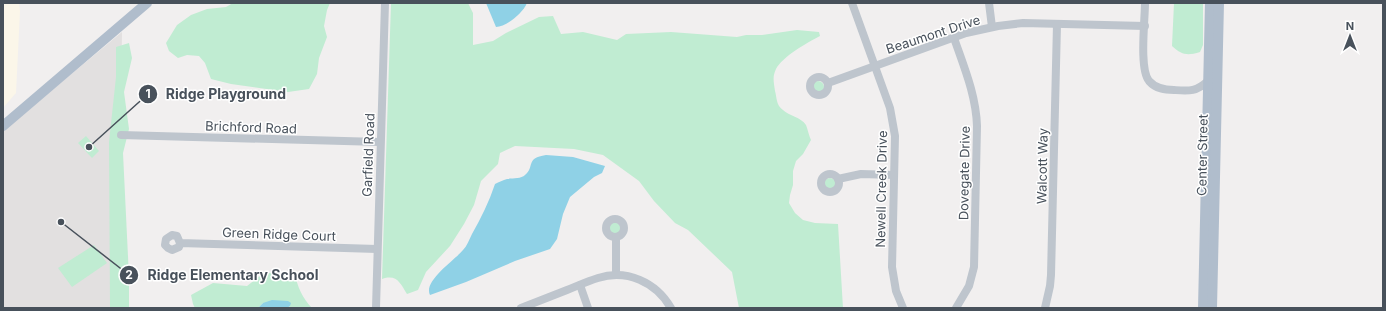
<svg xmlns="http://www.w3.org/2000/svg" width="1386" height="311" viewBox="0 0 1386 311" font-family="Inter,sans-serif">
  <rect width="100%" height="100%" fill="#f1efef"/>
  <path fill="#fbf6e9" d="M3,3H19L20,11L16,93L3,108Z"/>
  <path fill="#e2e0e0" d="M122,32L117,308H3V131Z"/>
  <g fill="#c0ecd2">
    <path d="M233,3H330L327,10L324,26L327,37L319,58L317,74L309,89L288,92L231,84L211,79L205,63L199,56L187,55L178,58L169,51L166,43L177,25L191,15L207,9L226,7Z"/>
    <path d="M391,3H468L473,13V45L493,41L506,33L539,17L553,16L561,34L583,32L617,40L626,34L671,32L737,37L746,35H762L797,30L819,32L820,36C808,42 782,57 776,69C772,77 774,83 775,91C777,98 776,105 783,110C789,116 801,117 806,125C808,130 809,136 811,140L803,154L796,161L793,171V185L790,195L789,203L795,213L803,220L815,223L838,224L843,308H739L732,272L688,230L675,223L654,201L639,181L603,155L574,149L515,146L500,153L498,164L481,181L474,205L464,224L450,246L426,272L418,290L407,294C400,283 397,274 382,279Z"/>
    <path d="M1174,3H1203V45L1200,52C1187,56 1182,55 1172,46Z"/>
    <path d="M129,43L132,58L124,92L129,129L123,153L129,277V308H110L109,142L116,77V47Z"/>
    <circle cx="818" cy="87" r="6"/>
    <path d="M86,136L99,151L92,158L78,143Z"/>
    <circle cx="830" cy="184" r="6"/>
    <circle cx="615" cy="228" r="7"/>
    <path d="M94,245L107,263L72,287L58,268Z"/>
    <path d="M274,272L295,274C297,286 303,299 312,308H287L290,306L263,303L258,308H195L193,304L191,295L213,283L247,286L261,275Z"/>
  </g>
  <g fill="#8fd1e6">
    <path d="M486,3H527C523,13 506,27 496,27Z"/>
    <path d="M546,155L573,157L605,166L602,173L594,177L570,197L563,214L557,239L550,249L515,261L466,282L430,295C423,281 455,260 463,250C467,246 469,240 472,234C481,218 489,202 495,184C499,182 503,180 507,179C513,178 521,179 525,175C535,167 525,158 546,155Z"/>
    <path d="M272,300L288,301L291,303L290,306L287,308H258L263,303Z"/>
  </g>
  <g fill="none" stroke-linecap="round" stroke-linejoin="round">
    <g stroke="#bec5cd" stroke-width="8">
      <path d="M852,3L890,108L895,136L892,267L896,291L903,308"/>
      <path d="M989,3L992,27"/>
      <path d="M1145,3C1145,20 1139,69 1149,81C1156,89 1165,90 1174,90C1189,91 1196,92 1208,81"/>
      <path d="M954,38C964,67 976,95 977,126L974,267L969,286L956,308"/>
      <circle cx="819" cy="86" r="9"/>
      <path d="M828,83L966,33L998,26L1023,23L1145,26"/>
      <path d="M121,135L380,142"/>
      <circle cx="830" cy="183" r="9"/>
      <path d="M838,179L861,174L894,175"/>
      <circle cx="615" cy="228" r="9"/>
      <path d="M180,243L179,247L172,250L168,248L165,245L166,239L172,235L177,236L180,243L377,249"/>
      <path d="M616,275V237"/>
      <path d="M580,285L588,308"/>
      <path d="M376,308L385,3"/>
      <path d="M521,308C536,302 552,296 567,290C577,286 588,281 598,278C627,269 656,282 671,308"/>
      <path d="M1045,308L1050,286L1051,275L1057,24"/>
    </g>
    <g stroke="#b0bdcc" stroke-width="10">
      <path d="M3,126L147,3"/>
      <path d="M1203,308L1210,3"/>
      <path d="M1212,308L1219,3"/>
    </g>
  </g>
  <g text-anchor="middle" stroke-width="3" stroke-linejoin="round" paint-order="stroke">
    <g font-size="13" fill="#48515b" stroke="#fff">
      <text transform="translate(933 34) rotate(-18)" y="5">Beaumont Drive</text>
      <text transform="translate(251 127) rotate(2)" y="5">Brichford Road</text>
      <text transform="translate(368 155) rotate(-88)" y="5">Garfield Road</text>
      <text transform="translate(1202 155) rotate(-89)" y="5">Center Street</text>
      <text transform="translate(1042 166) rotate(-89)" y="5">Walcott Way</text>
      <text transform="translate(964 173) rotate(-89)" y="5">Dovegate Drive</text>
      <text transform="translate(881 189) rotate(-89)" y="5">Newell Creek Drive</text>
      <text transform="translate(279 234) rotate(2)" y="5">Green Ridge Court</text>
    </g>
  </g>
  <path fill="none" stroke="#48515b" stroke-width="1.5" d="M89 147L148 94M61 222L129 275"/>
  <g fill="#48515b" stroke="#fff" stroke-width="1.5">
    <circle cx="89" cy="147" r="4"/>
    <circle cx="61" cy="222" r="4"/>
    <circle cx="148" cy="94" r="10"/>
    <circle cx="129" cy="275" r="10"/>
  </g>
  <g font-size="12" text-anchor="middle" font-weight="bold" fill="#fff">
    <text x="148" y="98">1</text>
    <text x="129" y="279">2</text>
  </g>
  <g font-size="14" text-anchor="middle" font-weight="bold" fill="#48515b" stroke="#fff" stroke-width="3" stroke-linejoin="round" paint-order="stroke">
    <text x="226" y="99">Ridge Playground</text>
    <text x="233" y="280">Ridge Elementary School</text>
  </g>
  <rect width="1386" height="311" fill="none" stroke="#48515b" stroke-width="8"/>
  <g transform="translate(1350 36)" stroke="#ffffff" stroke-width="3" paint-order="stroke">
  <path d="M0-3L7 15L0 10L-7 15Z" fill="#48515b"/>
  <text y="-6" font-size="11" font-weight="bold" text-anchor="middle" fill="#48515b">N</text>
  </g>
</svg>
